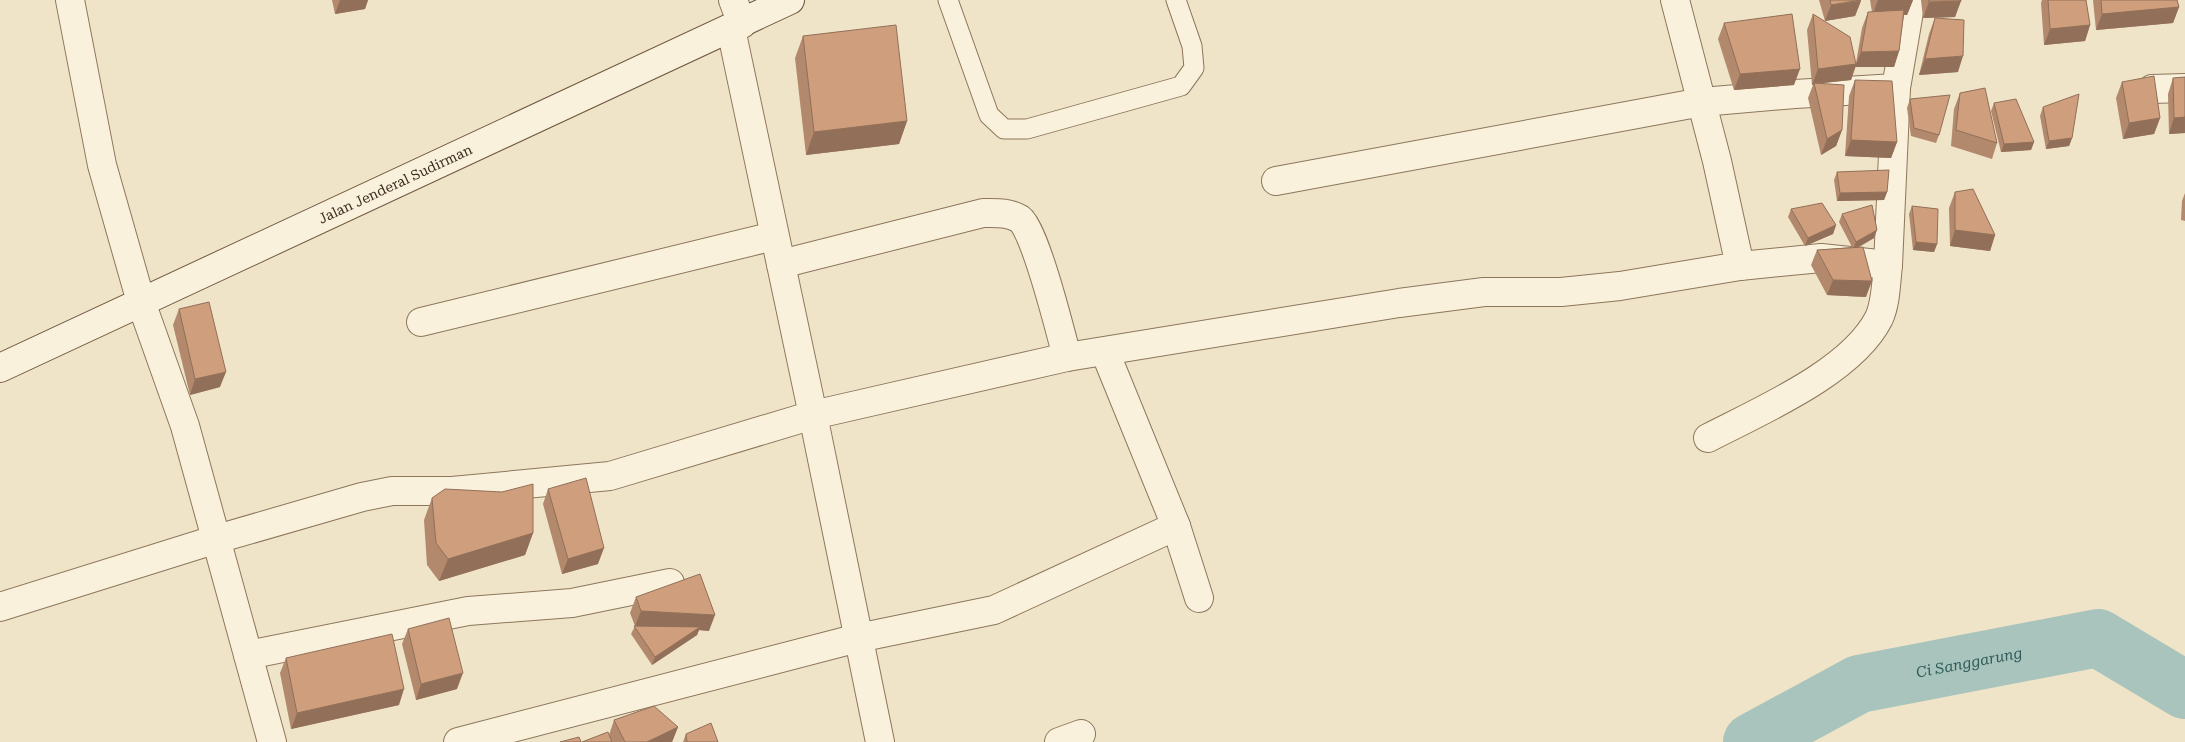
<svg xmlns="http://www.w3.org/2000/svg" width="2185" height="742" viewBox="0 0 2185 742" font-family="'Roboto Serif',serif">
  <rect width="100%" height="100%" fill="#f0e4c8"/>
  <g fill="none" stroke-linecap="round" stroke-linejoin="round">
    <path stroke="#a9c4bc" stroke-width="58" id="s1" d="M1752,742L1859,684L2098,638L2185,690"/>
    <defs>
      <path id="service" d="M948,0L989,115L1004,129H1027L1181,86L1194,68L1192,46L1176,0"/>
      <g id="minor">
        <path d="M70,0L102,165L141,302L185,426L272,742"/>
        <path d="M733,0L742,24"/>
        <path d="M731,29L813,415L880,742"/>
        <path d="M2152,89L2185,88"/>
        <path d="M1276,181L1702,102L1795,94L1896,88"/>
        <path d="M781,264L983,213C997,213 1008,212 1020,219C1035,230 1061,334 1067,357"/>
        <path d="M1740,266L1821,258L1888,265"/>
        <path d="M421,322L774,236"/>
        <path d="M1105,352L1176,526L1199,598"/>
        <path d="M1708,438C1760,411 1852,372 1879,318C1886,303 1886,282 1888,265L1896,88L1911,0"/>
        <path d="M0,607L217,539L362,497L392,491H452L610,476L813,415L1067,357L1399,303L1484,292H1561L1620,286L1740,266L1717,161L1675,0"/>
        <path d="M248,655L468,611L572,603L670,583"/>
        <path d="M458,742L858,638L994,610L1176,526"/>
        <path d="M1059,742L1081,734"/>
      </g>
      <g id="secondary">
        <path id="s2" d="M0,368L790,0"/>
      </g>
    </defs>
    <use href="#service" stroke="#8d765c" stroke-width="21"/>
    <use href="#minor" stroke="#8d765c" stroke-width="30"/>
    <use href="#secondary" stroke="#6f573f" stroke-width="30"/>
    <use href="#service" stroke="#faf1dc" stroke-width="19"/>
    <use href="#minor" stroke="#faf1dc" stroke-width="28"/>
    <use href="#secondary" stroke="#faf1dc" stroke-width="28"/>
  </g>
  <g fill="#b2896c">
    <path d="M332,0H368L365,9L335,14Z"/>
    <path d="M1819,0H1861L1855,16L1825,21Z"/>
    <path d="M1870,0H1913L1907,15H1904L1899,51L1894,67H1855L1856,66L1851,80L1823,83L1842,130L1836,146L1821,155L1808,98L1813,85H1812L1807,30L1813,14L1856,63L1862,28L1868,12H1872Z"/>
    <path d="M1921,0H1961L1955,17L1923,18Z"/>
    <path d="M2042,0H2086L2090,25L2085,41L2044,45L2041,3Z"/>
    <path d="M2093,0H2177L2179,7L2173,23L2096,30Z"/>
    <path d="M1935,18L1958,72L1919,75L1929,34Z"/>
    <path d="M1724,23L1794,85L1734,90L1718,39Z"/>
    <path d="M803,36L907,121L899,144L806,155L795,58Z"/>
    <path d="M2185,77V133L2169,134L2168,94L2173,78Z"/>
    <path d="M1855,80L1897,142L1891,158L1845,156L1849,96Z"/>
    <path d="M2122,82L2160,118L2154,134L2123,139L2116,98Z"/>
    <path d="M1960,93L1997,143L1992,159L1951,146L1954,109Z"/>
    <path d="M1910,99L1939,135L1936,143L1911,136L1907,108Z"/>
    <path d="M1994,103L2034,142L2031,150L2001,152L1991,111Z"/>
    <path d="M2043,107L2072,138L2069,146L2046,149L2040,116Z"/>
    <path d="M1837,172L1887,192L1884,200L1837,201L1834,180Z"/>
    <path d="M1955,192L1995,235L1990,251L1950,246L1949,208Z"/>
    <path d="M2185,193V221L2181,220L2182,201Z"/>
    <path d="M1912,206L1937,244L1934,252L1913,250L1909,214Z"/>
    <path d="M1791,209L1836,225L1833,234L1805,246L1788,217Z"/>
    <path d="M1842,214L1874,238L1859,247L1866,297L1827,295L1811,265L1817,250L1852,247L1839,222Z"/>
    <path d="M179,309L220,387L190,395L173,325Z"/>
    <path d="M548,489L598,564L562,574L543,504Z"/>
    <path d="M502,492L533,533L525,555L439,581L427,565L424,520L432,498Z"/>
    <path d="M636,597L709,631L699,630L697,635L652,665L631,634L635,626L630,613Z"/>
    <path d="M408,629L457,689L416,700L402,644Z"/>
    <path d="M286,658L399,705L291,729L280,673Z"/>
    <path d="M614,720L678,727L672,742H581L609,735Z"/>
    <path d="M686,734L718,742H683Z"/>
  </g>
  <g fill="#916f58">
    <path d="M340,0H368L365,9L335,14Z"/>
    <path d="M1878,0H1913L1907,15L1873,14Z"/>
    <path d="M1861,1L1855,16L1825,21L1831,5Z"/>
    <path d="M1961,1L1955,17L1923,18L1929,2Z"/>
    <path d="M2179,7L2173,23L2096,30L2102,14Z"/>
    <path d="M2090,25L2085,41L2044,45L2050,29Z"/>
    <path d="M1899,51L1894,67H1855L1861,52Z"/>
    <path d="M1963,56L1958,72L1919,75L1925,59Z"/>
    <path d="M1856,64L1851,80L1814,84V83L1813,85H1812L1818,69Z"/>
    <path d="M1800,69L1794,85L1734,90L1740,74Z"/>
    <path d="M2185,117V133L2169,134L2174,118Z"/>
    <path d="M2160,118L2154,134L2123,139L2129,123Z"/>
    <path d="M907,121L899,144L806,155L814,132Z"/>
    <path d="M1842,130L1836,146L1821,155L1827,139Z"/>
    <path d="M2072,138L2069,146L2046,149L2049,141Z"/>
    <path d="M1851,140L1897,142L1891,158L1845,156Z"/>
    <path d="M2034,142L2031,150L2001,152L2004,144Z"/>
    <path d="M1887,192L1884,200L1837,201L1840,193Z"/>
    <path d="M1836,225L1833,234L1805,246L1808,238Z"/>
    <path d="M1877,230L1874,238L1853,250L1856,242Z"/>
    <path d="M1955,230L1995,235L1990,251L1950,246Z"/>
    <path d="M1916,242L1937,244L1934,252L1913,250Z"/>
    <path d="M1833,280L1872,281L1866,297L1827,295Z"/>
    <path d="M226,372L220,387L190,395L195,379Z"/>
    <path d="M533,533L525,555L439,581L448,559Z"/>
    <path d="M604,548L598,564L562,574L568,559Z"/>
    <path d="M641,611L715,615L709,631L699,630L697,635L652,665L655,657L635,626Z"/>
    <path d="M463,673L457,689L416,700L421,684Z"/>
    <path d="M404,689L399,705L291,729L297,713Z"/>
    <path d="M678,727L672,742H647Z"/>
  </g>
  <g fill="#cf9f7d" stroke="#916f58">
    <path d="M1830,0H1861L1831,5Z"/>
    <path d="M1929,0H1961V1L1929,2Z"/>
    <path d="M2048,0H2086L2090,25L2050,29Z"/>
    <path d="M2101,0H2177L2179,7L2102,14Z"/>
    <path d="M1904,10L1899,51L1861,52L1868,12Z"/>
    <path d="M1792,14L1800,69L1740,74L1724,23Z"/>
    <path d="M1813,14L1850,37L1856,64L1818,69Z"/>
    <path d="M1935,18L1964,20L1963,56L1925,59Z"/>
    <path d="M896,25L907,121L814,132L803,36Z"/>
    <path d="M2154,76L2160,118L2129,123L2122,82Z"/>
    <path d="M2185,77V117L2174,118L2173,78Z"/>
    <path d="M1855,80L1892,81L1897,142L1851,140Z"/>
    <path d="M1814,83L1844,85L1842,130L1827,139Z"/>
    <path d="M1985,88L1997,143L1956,130L1960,93Z"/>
    <path d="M2079,94L2072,138L2049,141L2043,107Z"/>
    <path d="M1950,95L1939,135L1914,128L1910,99Z"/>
    <path d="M2016,99L2034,142L2004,144L1994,103Z"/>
    <path d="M1889,170L1887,192L1840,193L1837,172Z"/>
    <path d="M1973,189L1995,235L1955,230V192Z"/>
    <path d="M1822,203L1836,225L1808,238L1791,209Z"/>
    <path d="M1872,205L1877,230L1856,242L1842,214Z"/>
    <path d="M1912,206L1938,209L1937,244L1916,242Z"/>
    <path d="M1863,247L1872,281L1833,280L1817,250Z"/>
    <path d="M209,302L226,372L195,379L179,309Z"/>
    <path d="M586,478L604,548L568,559L548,489Z"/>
    <path d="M533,484V533L448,559L436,543L432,498L445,489L502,492Z"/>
    <path d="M700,574L715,615L641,611L636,597Z"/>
    <path d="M449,618L463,673L421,684L408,629Z"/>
    <path d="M634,626L700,627L655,657Z"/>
    <path d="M392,634L404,689L297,713L286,658Z"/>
    <path d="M654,706L678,727L647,742H625L614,720Z"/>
    <path d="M711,723L718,742H687L686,734Z"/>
    <path d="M608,732L612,742H582Z"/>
    <path d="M579,737L581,742H560Z"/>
  </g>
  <g text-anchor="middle" stroke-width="4.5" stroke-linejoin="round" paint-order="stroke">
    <g font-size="14" fill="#3d2e20" stroke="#f7eed8">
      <text dy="5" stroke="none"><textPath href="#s2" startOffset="436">Jalan Jenderal Sudirman</textPath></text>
    </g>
    <g font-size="15" font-style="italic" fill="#2f5d5a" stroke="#f7eed8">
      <text dy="5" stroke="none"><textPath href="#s1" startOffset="234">Ci Sanggarung</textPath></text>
    </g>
  </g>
</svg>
